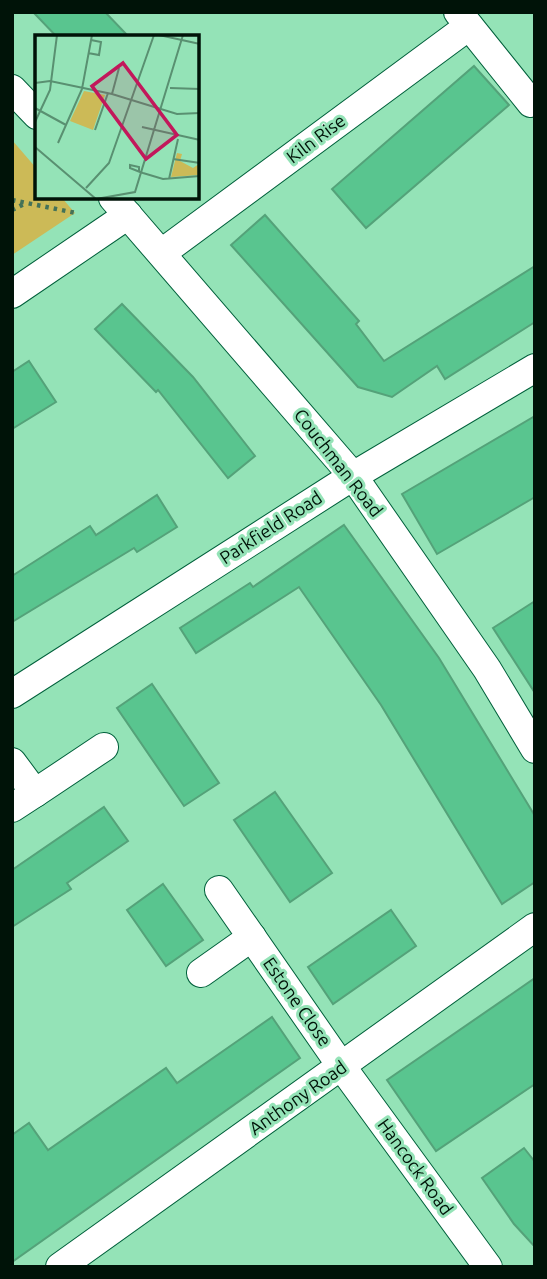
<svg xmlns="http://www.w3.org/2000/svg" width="547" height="1279" viewBox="0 0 547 1279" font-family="Ubuntu,sans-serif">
  <rect width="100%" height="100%" fill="#94e3b7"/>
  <path fill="#ccba57" d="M12,140L37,169V198H62L75,213L12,255Z"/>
  <g fill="#59c58f" stroke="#54a279" stroke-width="2">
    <path d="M33,12H105L129,37H57Z"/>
    <path d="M474,66L509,105L366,228L332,189Z"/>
    <path d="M265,215L359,321L356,324L384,361L535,266V322L445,379L437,366L392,397L358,387L231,245Z"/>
    <path d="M122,304L193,377L255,456L228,478L158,390L156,392L95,329Z"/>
    <path d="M29,361L56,402L12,429V372Z"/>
    <path d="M535,416V497L437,554L402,494Z"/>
    <path d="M157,495L177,527L137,552L134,548L12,622V576L90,526L96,535Z"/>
    <path d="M344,525L439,658L535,816V882L502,904L381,705L299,587L196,653L180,628L250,583L253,587Z"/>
    <path d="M535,601V693L493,628Z"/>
    <path d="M152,684L219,783L184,806L117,708Z"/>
    <path d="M275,792L332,873L290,902L234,820Z"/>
    <path d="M104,807L128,841L67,883L71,889L12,927V870Z"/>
    <path d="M163,884L203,940L166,966L127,910Z"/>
    <path d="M391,910L416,946L333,1004L308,967Z"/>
    <path d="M535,978V1084L436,1151L387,1080Z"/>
    <path d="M272,1017L300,1058L12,1262V1135L29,1123L48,1150L166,1068L177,1083Z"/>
    <path d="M524,1148L535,1162V1247L514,1224L482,1178Z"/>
  </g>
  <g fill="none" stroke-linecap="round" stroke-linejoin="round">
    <defs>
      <g id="minor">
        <path d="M458,12L531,103"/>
        <path d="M12,89L37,115"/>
        <path d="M113,198L353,476L487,669L535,749"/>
        <path d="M163,252L469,26"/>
        <path d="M12,294L128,215"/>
        <path d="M12,694L353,476L535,368"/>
        <path d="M12,762L35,793L104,747"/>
        <path d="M12,808L35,793"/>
        <path d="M219,890L342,1067L488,1267"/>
        <path d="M201,973L252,937"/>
        <path d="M60,1267L535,927"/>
      </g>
    </defs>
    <use href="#minor" stroke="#00603b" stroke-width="30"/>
    <g stroke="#447258" stroke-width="4.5" stroke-dasharray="3.5 5" stroke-linecap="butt">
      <path d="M12,200L76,213"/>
      <path d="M12,210L26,203"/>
    </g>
    <use href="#minor" stroke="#fff" stroke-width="28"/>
  </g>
  <g text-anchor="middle" stroke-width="6" stroke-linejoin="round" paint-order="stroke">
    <g font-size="18" fill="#001308" stroke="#94e3b7">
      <text transform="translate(316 139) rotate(-37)" y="6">Kiln Rise</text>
      <text transform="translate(338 463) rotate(52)" y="6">Couchman Road</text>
      <text transform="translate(271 528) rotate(-33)" y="6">Parkfield Road</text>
      <text transform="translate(297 1002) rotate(55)" y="6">Estone Close</text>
      <text transform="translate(298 1098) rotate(-35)" y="6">Anthony Road</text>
      <text transform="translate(415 1167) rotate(54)" y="6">Hancock Road</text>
    </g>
  </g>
  <g transform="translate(35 35)">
    <rect width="164" height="164" fill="#94e3b7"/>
    <path d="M49,56L70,60L58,95L35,86ZM142,118L147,119L145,126L158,133L164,129V140L136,142Z" fill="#ccba57"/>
    <path fill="none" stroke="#599071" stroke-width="2" d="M124,0L165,9M53,18L64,20L66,7L56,5M0,48L15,46L77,59L142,79L165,78M135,53L165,54M77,59L84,33M0,73L31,90M0,87L15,55L22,0M107,92L165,105M60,95L73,58M23,108L47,54L57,0M0,112L61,164M138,124L165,128M104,137V132L95,130V133L105,137L108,138M108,138L128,144L165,141M134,144L143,104M51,153L74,128L119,0M61,164L100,157L148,0"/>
    <path fill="#c2185b" fill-opacity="0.15" stroke="#c2185b" stroke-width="3.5" d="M88,28L142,100L111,124L57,51Z"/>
    <rect width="164" height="164" fill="none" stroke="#001308" stroke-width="3.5"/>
  </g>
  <rect width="547" height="1279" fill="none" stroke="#001308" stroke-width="28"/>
</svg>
